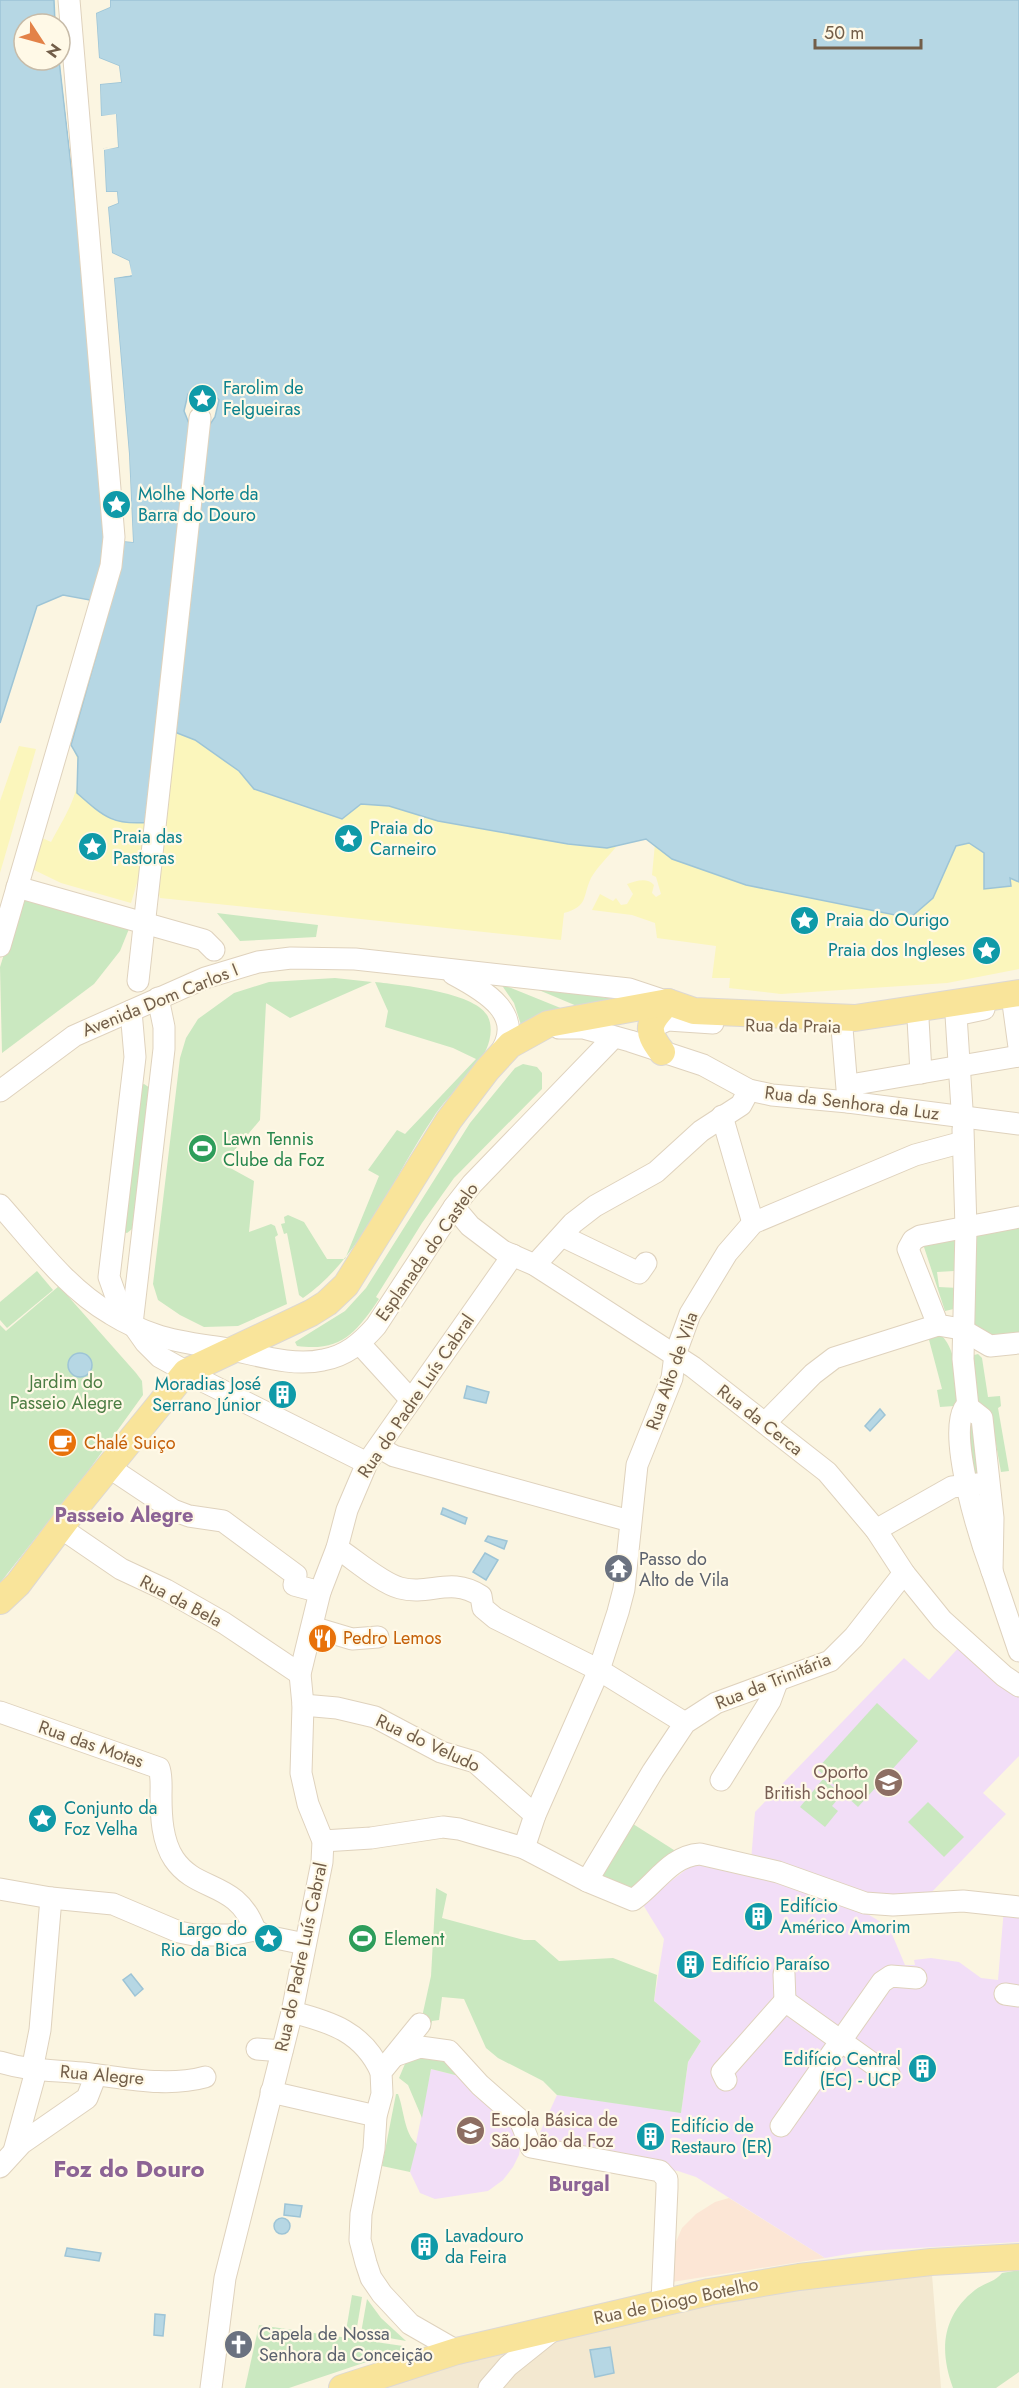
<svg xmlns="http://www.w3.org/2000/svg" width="1019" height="2388" viewBox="0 0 1019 2388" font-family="Jost,sans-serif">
  <rect width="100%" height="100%" fill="#fbf5e1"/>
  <path fill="#f3e8d0" d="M931,2262L941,2388H342L457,2351Z"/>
  <path fill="#fce6d5" d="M729,2198L825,2258L672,2282L675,2244L682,2228L696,2214L715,2202Z"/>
  <g fill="#f2def7">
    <path d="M961,1645L1019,1697V1756L983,1793L1006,1814L930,1894L896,1904L751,1861L755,1812L904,1658L929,1680Z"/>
    <path d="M696,1862L766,1879L856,1907L889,1927L905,1965H915L914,1960L931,1958L959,1962L981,1978L998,1980L1004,1908L1019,1910V2242L866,2251L825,2258L696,2177L678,2171L537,2146L536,2141L557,2095L681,2112L688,2062L701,2041L654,2001L664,1939L642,1903Z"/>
    <path d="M431,2069L467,2078L522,2136L519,2155L513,2167L503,2180L488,2191L435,2199L420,2193L410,2172Z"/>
  </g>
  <g fill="#cae8c0" fill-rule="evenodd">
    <path d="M23,893L131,924L120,951L94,984L2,1053L0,967Z"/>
    <path d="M217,913L318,925L316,937L240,941Z"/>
    <path d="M335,978L372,982L290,1018L266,1003L260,1120L223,1164L254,1181L249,1232L271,1224L275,1226L278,1235L275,1237L287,1304L238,1326L204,1327L180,1315L158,1300L153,1284L180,1058L186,1038L198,1019L234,993L269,982Z"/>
    <path d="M375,982C401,985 473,992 487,1015C493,1025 491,1039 486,1050C474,1075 448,1094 433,1118C393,1177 362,1257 303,1298L299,1295L287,1233L284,1234L281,1224L285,1223L284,1217L288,1215L304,1222L327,1259H345L379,1176L368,1170L397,1130L405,1134L476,1059L453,1048L385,1027L388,1011Z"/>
    <path d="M501,984L568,1011L521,1025L514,1003Z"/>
    <path d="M534,988L631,1001L584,1009Z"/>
    <path d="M523,1064L537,1067L542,1073V1089L454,1178L422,1223L376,1297L379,1299C356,1333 341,1352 297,1346L295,1342L345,1311L366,1288L470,1123L515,1068Z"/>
    <path d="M144,1084L150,1088L132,1229L127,1233L123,1232L141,1085Z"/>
    <path d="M1019,1227V1337L994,1341L972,1323L975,1233Z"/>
    <path d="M962,1236L958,1308L945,1311L923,1244ZM954,1268H959L958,1288L939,1287L937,1272L954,1271Z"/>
    <path d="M37,1271L53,1290L7,1328L0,1320V1302Z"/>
    <path d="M59,1286L136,1373L142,1381L143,1395L86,1474L0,1583V1325L6,1331Z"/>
    <path d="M928,1336H942C958,1353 955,1379 957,1402L954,1406L940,1407L937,1390L942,1389Z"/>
    <path d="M978,1354L982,1358L988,1397L1000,1396L1001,1406L998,1408L1009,1471L1001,1472L990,1411L978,1401L973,1359L974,1355Z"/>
    <path d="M974,1419L986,1470L974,1477L971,1473L970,1420Z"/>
    <path d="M877,1703L918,1741L858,1807L817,1769Z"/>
    <path d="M823,1779L842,1794L832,1806L838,1811L825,1827L800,1807Z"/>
    <path d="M928,1802L964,1837L944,1857L908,1822Z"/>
    <path d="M630,1822L677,1852L628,1892L604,1879L602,1869Z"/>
    <path d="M436,1888L447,1894L442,1918L524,1940H535L559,1961L613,1958L657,1975L654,2001L701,2041L688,2062L681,2113L557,2095L543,2081L498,2058L486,2048L464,1999L442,1997L439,2020L432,2021L430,2030L425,2029L422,2017L431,1976Z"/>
    <path d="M444,2053L467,2078L431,2069L422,2118L408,2085L399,2078L407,2059Z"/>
    <path d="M396,2094H398C404,2109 404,2134 417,2144L410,2172L382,2166Z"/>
    <path d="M1019,2270V2372L996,2388H953C939,2350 942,2316 975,2290C984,2283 995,2282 1002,2273Z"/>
    <path d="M352,2295L362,2297L356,2333L346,2331Z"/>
    <path d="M367,2299L381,2318L406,2341L361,2333Z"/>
    <path d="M259,2325L403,2346L405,2349L289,2388H245Z"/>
  </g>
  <g fill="#fbf6bc">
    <path d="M164,691L146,853L131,903L61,883L30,868L40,837L51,842C67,812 91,778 71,745Z"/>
    <path d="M172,731L195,740L239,771L254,789L342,819L361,804L389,806L438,821L568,844L616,847C608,857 597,867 591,878C582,897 589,906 564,913L561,940L160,898L155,879Z"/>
    <path d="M19,746L36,749L0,873V801Z"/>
    <path d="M969,843L985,853L986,868L1011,886L1009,877L1019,882V969L947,983L781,994L729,988L730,978H712L716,946L657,938L655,923L632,915L592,910L600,894L613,901L616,898L621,905L627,904L633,894L627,884C636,881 647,877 654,885L652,893L656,897L661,894L656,877L652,875L655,844L947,864L956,847Z"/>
  </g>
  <g fill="#b6d7e4" stroke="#9dc4d6" stroke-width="1.5">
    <path d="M0,0H54L55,24H24V60H59L83,271L104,534V554L95,601L63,595L37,606L0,723Z"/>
    <path d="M110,0H1019V882L1010,878L1011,886L984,889V853L969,843L956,846L933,898L910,918L746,885L672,859L646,839L607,848L568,844L438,821L389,806L361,804L342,819L254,789L239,771L195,740L172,731L204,433L215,417L219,400L206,386H199L188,394L184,411L192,431L152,822C114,826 105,818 77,793L78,757L71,745L110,606L121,541L133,542L129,454L114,278L131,276L129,261L112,253L108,207L118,203L117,192H106L104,149L118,147L116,115L101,116L100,84L121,82L119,66L99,58L96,13L110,7Z"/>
    <circle cx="80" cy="1365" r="12"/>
    <path d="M467,1386L489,1392L486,1403L464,1398Z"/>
    <path d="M880,1409L885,1415L870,1431L865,1426Z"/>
    <path d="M443,1508L467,1518L465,1524L441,1514Z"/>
    <path d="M488,1536L507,1541L504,1549L485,1541Z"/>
    <path d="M485,1553L498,1560L486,1580L473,1572Z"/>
    <path d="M131,1974L143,1989L135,1996L123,1980Z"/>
    <path d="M285,2204L302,2206L300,2217L284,2215Z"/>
    <circle cx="282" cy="2226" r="8"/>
    <path d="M67,2248L101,2253L99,2261L65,2256Z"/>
    <path d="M155,2314L165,2315L163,2336L154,2335Z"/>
    <path d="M610,2347L614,2373L595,2377L590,2350Z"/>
  </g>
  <g fill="#fbf5e1">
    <path d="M107,0H110V7L96,13L99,58L119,66L121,82L100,84L101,116L116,114L118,147L104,150L106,192H117L118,203L108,207L112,253L129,261L132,275L114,278L129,454L133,542L122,541L114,587L69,749L68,746L121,538L130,539L126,454L111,278L114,275L128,273L127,263L109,254L105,206L115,201L114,195L103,193L101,149L115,145L113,118L98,117L97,84L99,81L118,79L116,68L96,59L93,13L107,5Z"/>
    <path d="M60,57L86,271L107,533L100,581L104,534L83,271Z"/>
  </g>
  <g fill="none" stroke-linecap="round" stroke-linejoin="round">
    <defs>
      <g id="minor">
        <path d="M17,887L204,940L214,950"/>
        <path d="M0,946L111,566L114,537L69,0"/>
        <path d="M453,974C485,991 528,1015 498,1056"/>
        <path d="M138,981L200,418"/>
        <path d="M1013,1003L1019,1047"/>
        <path d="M131,1011L135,1057L109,1277L119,1305L145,1342L160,1357L205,1382L367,1463"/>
        <path d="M918,1019L921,1073"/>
        <path d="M559,1028H583L630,1041L703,1065L749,1090L772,1095L848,1102L1019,1124"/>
        <path d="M650,1028L668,1020L713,1023"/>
        <path d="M842,1028L848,1101"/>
        <path d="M0,1091L74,1036L205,978L258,962L291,958L355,959L629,989L668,1002"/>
        <path d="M848,1102L856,1084L1019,1056"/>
        <path d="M962,1109L956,1015L984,1009"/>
        <path d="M722,1116L753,1223"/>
        <path d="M963,1129L966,1228L963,1359L968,1407"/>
        <path d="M0,1205C34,1243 66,1288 111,1314C124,1322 141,1330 156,1335C179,1343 204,1345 228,1349C258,1355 293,1367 323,1360C346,1356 361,1343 376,1326L454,1207L472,1184L614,1037"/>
        <path d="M454,1207L470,1226L503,1251L535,1265L693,1367L827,1472L876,1530L904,1573L942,1620L1004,1676L1019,1686"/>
        <path d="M1019,1217L920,1236L913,1240L908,1249L938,1325L961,1329L990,1346L1019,1343"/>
        <path d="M562,1236L639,1273L646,1263"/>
        <path d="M535,1265L573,1223L595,1206L656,1172L701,1131L741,1105L749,1090"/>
        <path d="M132,1324L164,1049V1027L158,998"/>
        <path d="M360,1344L411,1400"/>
        <path d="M968,1407L982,1418L993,1518L992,1571C980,1539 948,1438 964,1409Z"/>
        <path d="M766,1422L813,1374L834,1358L938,1325"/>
        <path d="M380,1448L394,1456L630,1521"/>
        <path d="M110,1468L173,1510L189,1516L223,1521L296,1575L294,1585L320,1592"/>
        <path d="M61,1528L121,1569L166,1590L224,1623L300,1674"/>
        <path d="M876,1530L952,1487L978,1484"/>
        <path d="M337,1548C354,1559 381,1583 400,1588C430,1596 450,1576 481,1596L483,1608L495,1618L599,1670L685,1723"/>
        <path d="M992,1571L1019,1651"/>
        <path d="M312,1627L352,1639L378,1637"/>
        <path d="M303,1705L337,1708L375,1717L441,1752L475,1762L535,1815"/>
        <path d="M0,1712L159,1768C162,1776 161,1787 161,1796C161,1816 162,1841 174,1859C197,1893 237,1880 255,1930"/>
        <path d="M721,1780L770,1701L777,1682"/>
        <path d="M323,1841L371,1838L443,1827L459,1829L524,1848L587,1881L633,1900C656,1884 670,1856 700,1854L778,1872L865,1903L893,1905L963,1901L1019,1907"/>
        <path d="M524,1848L535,1815L599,1670L618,1612L624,1589L637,1465L672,1378L675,1355L690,1314L727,1253L753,1223L915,1155L963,1142"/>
        <path d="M587,1881L653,1771L685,1723L716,1703L830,1661L854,1637L904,1573"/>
        <path d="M0,1889L51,1898L113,1904L179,1932L194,1935H230L255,1930"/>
        <path d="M255,1930L266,1936L305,1944"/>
        <path d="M784,1974L785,2001"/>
        <path d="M1005,1994L1019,1996"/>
        <path d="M292,2012C331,2022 363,2032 381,2072"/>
        <path d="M420,2024L381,2072L382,2094L376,2116L374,2149L361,2214L360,2240L366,2263L371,2278L382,2294L410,2324L457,2351"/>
        <path d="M257,2049L282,2051"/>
        <path d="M397,2055L420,2047L449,2051L480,2085L520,2120L531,2147L660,2171L667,2179V2188L662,2301"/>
        <path d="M0,2062C28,2071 53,2070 82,2073C122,2077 165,2088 205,2077"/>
        <path d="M32,2070L40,2030L51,1898"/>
        <path d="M726,2080L722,2072L785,2001L890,2076"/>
        <path d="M271,2092L376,2116"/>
        <path d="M781,2126L882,1982L891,1976L916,1978"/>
        <path d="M14,2151L36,2071"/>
        <path d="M0,2167L22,2143L87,2098L96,2075"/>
        <path d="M211,2388L225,2278L292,2012L322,1862L323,1841L308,1804L301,1773L303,1705L300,1674L320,1592L337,1548L347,1510L367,1463L513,1255"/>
        <path d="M489,2388L508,2366L553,2330"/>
      </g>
      <g id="major">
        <path d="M662,1052C644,1029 649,1022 668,1002"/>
        <path d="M0,1601L18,1584L73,1511L186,1372L311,1313L327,1303L346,1285L449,1120L487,1070L510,1045L548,1024L668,1002L694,1011L855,1018L1019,993"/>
        <path d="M342,2388L457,2351L709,2292L799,2277L931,2262L1019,2257"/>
      </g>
    </defs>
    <use href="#minor" stroke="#dfd2bd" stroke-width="23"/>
    <use href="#major" stroke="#ddd8d3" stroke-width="28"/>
    <use href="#minor" stroke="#fff" stroke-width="21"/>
    <use href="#major" stroke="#f9e49a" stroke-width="26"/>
  </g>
  <defs>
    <symbol id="sight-disc" viewBox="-11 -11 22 22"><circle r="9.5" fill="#0f9aa8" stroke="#fff9e7"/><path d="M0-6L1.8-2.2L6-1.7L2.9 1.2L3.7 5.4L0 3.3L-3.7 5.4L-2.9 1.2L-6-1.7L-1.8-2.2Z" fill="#fff"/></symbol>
    <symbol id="stadium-disc" viewBox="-11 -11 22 22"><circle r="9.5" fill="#2e9e5b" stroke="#fff9e7"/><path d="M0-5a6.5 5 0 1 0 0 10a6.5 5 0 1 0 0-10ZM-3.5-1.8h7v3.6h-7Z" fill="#fff"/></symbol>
    <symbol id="building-disc" viewBox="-11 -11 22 22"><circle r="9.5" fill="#0f9aa8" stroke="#fff9e7"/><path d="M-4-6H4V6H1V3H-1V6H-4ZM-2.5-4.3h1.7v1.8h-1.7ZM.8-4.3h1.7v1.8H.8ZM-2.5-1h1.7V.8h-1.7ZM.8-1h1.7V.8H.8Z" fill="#fff"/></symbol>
    <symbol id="cafe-disc" viewBox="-11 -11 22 22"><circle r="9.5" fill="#e8710a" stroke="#fff9e7"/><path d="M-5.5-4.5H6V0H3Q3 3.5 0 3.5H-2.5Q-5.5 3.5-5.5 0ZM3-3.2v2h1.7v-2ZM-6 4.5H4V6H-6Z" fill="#fff"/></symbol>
    <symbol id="temple-disc" viewBox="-11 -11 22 22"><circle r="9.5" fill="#6b7280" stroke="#fff9e7"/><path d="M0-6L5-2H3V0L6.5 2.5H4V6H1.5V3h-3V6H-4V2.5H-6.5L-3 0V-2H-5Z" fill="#fff"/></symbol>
    <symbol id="restaurant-disc" viewBox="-11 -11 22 22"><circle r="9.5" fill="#e8710a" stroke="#fff9e7"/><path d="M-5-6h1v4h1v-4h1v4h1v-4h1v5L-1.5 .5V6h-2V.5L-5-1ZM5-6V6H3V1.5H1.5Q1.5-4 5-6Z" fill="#fff"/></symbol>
    <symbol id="school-disc" viewBox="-11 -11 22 22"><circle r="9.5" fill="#8d6e63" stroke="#fff9e7"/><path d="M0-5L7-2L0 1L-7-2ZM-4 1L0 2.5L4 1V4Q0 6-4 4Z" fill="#fff"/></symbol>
    <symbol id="church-disc" viewBox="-11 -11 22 22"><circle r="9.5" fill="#6b7280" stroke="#fff9e7"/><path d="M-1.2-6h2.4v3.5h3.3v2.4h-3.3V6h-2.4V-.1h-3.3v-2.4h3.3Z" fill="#fff"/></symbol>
  </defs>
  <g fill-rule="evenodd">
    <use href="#sight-disc" x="186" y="382" width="33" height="33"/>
    <use href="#sight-disc" x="100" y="488" width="33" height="33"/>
    <use href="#sight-disc" x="332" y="822" width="33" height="33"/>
    <use href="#sight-disc" x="76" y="830" width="33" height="33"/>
    <use href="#sight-disc" x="788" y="904" width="33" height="33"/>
    <use href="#sight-disc" x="970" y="934" width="33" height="33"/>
    <use href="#stadium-disc" x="186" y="1132" width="33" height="33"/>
    <use href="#building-disc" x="266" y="1378" width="33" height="33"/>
    <use href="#cafe-disc" x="46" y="1426" width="33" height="33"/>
    <use href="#temple-disc" x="602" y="1552" width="33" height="33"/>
    <use href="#restaurant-disc" x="306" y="1622" width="33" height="33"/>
    <use href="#school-disc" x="872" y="1766" width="33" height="33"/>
    <use href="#sight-disc" x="26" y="1802" width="33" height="33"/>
    <use href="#building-disc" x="742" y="1900" width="33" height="33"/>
    <use href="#sight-disc" x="252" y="1922" width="33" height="33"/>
    <use href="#stadium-disc" x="346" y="1922" width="33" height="33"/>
    <use href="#building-disc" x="674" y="1948" width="33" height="33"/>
    <use href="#building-disc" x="906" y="2052" width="33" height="33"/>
    <use href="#school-disc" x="454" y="2114" width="33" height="33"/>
    <use href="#building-disc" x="634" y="2120" width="33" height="33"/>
    <use href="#building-disc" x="408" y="2230" width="33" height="33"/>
    <use href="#church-disc" x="222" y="2328" width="33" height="33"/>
  </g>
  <g text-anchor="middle" stroke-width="4.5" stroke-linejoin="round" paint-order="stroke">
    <g font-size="18" fill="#0d838f" stroke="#fff9e7" text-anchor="start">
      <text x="223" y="394">Farolim de<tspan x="223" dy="21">Felgueiras</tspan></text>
      <text x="138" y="500">Molhe Norte da<tspan x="138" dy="21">Barra do Douro</tspan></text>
      <text x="370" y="834">Praia do<tspan x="370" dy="21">Carneiro</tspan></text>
      <text x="113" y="843">Praia das<tspan x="113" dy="21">Pastoras</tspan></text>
      <text x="826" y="926">Praia do Ourigo</text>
      <text x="965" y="956" text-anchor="end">Praia dos Ingleses</text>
      <text x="261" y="1390" text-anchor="end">Moradias José<tspan x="261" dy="21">Serrano Júnior</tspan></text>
      <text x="64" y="1814">Conjunto da<tspan x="64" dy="21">Foz Velha</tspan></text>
      <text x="780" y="1912">Edifício<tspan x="780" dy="21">Américo Amorim</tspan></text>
      <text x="247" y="1935" text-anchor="end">Largo do<tspan x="247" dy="21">Rio da Bica</tspan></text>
      <text x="712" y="1970">Edifício Paraíso</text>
      <text x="901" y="2065" text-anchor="end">Edifício Central<tspan x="901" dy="21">(EC) - UCP</tspan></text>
      <text x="671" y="2132">Edifício de<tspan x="671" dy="21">Restauro (ER)</tspan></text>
      <text x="445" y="2242">Lavadouro<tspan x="445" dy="21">da Feira</tspan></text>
    </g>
    <g font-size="18" fill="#725e49" stroke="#fff9e7">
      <text transform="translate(160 1000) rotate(-22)" y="6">Avenida Dom Carlos I</text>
      <text transform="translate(793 1026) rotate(1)" y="6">Rua da Praia</text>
      <text transform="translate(852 1103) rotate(7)" y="6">Rua da Senhora da Luz</text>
      <text transform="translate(427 1252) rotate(-55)" y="6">Esplanada do Castelo</text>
      <text transform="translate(672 1371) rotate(-71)" y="6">Rua Alto de Vila</text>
      <text transform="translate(416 1396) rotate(-56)" y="6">Rua do Padre Luís Cabral</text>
      <text transform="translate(760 1420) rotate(38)" y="6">Rua da Cerca</text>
      <text transform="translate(181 1601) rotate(28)" y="6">Rua da Bela</text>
      <text transform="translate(773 1681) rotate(-22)" y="6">Rua da Trinitária</text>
      <text transform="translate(428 1743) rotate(25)" y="6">Rua do Veludo</text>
      <text transform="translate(91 1744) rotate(19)" y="6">Rua das Motas</text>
      <text transform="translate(301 1957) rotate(-78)" y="6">Rua do Padre Luís Cabral</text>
      <text transform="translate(102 2075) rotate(5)" y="6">Rua Alegre</text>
      <text transform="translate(676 2301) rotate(-12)" y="6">Rua de Diogo Botelho</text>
    </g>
    <g font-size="18" fill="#27864d" stroke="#fff9e7" text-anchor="start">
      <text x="223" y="1145">Lawn Tennis<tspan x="223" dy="21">Clube da Foz</tspan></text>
      <text x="384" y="1945">Element</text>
    </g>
    <g font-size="18" fill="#4c7d44" stroke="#fff9e7">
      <text x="66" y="1388">Jardim do<tspan x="66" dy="21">Passeio Alegre</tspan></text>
    </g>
    <g font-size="18" fill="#c56008" stroke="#fff9e7" text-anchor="start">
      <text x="84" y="1449">Chalé Suiço</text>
      <text x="343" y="1644">Pedro Lemos</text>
    </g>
    <g font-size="18" fill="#5b616d" stroke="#fff9e7" text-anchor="start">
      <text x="639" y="1565">Passo do<tspan x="639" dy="21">Alto de Vila</tspan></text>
      <text x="259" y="2340">Capela de Nossa<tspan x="259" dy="21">Senhora da Conceição</tspan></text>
    </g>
    <g font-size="18" fill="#785e54" stroke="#fff9e7" text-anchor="end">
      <text x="868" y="1778">Oporto<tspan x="868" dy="21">British School</tspan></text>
      <text x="491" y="2126" text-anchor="start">Escola Básica de<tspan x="491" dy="21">São João da Foz</tspan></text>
    </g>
    <g font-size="20" font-weight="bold" fill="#8c6495" stroke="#fff9e7">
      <text x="124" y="1522">Passeio Alegre</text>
      <text x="579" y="2191">Burgal</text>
    </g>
    <g font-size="24" font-weight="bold" fill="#8c6495" stroke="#fff9e7">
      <text x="129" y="2177">Foz do Douro</text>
    </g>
  </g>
  <g transform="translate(42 42) rotate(126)"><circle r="28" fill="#fff9e7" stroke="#c7bba8" stroke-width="1.5"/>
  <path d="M0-4.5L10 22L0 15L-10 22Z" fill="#e38248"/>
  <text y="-9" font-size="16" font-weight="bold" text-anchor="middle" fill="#725e49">N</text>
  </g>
  <path d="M815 39v9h106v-9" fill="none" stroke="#725e49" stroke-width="3"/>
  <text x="824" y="39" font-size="18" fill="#725e49" stroke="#fff9e7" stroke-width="4.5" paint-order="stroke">50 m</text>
</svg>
